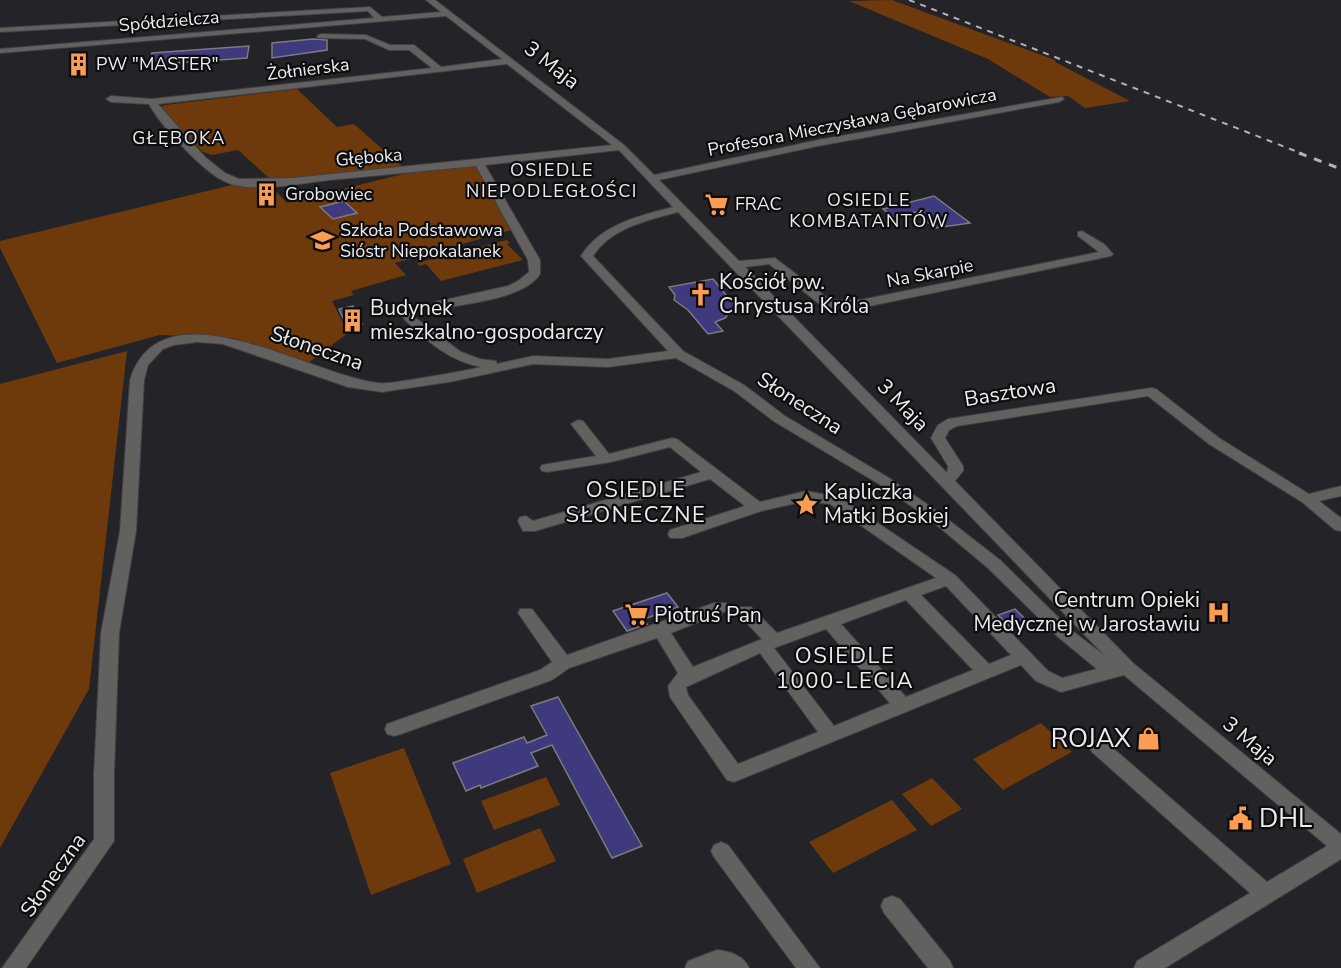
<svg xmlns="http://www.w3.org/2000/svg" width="1341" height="968" viewBox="0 0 1341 968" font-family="'Nunito Sans',sans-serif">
  <rect width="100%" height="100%" fill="#232328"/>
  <g fill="#6e3a0b">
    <path d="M892,0L1055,60V62L1130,101L1085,108L1068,96L1050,97L988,59L849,1Z"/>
    <path d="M297,89L337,127L354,124L404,168L271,180L238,150L212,155L203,152L160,108L165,105Z"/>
    <path d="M476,165L512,230L395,263L406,275L351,291L354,295L332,301L348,333L308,363L232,338L160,335L57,363L0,248V241L236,184L267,182L287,203L411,172Z"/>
    <path d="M507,240L510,243L507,244L523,260L441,281L426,264L420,266L417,263Z"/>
    <path d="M127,351L89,689L0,848V384Z"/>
    <path d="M1041,723L1072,752L1003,790L973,759Z"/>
    <path d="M404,748L451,864L371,895L330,773Z"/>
    <path d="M546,777L560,805L494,830L481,801Z"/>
    <path d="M932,778L962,809L931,826L902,794Z"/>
    <path d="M892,800L917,830L833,873L809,842Z"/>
    <path d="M540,828L556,861L477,893L463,859Z"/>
  </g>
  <g fill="#3f397e" stroke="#7b7b80" stroke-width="1.5">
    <path d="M313,39L327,40V50L272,58V43Z"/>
    <path d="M249,46L247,58L148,65L152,53Z"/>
    <path d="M934,196L970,223L935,228L915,212L893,217L883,209Z"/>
    <path d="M344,201L357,213L333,219L320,207Z"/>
    <path d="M713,279L735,306L725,318L715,322L723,331L708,334L688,310L674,300L675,295L669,287Z"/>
    <path d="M353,306L362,324L347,327L339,309Z"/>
    <path d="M667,593L678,607L644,619L647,624L627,631L613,611Z"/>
    <path d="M1015,609L1027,621L1010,627L998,615Z"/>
    <path d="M558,697L642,846L612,858L552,745L531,753L538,766L481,788L480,785L466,791L453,763L524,737L527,743L547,735L531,706Z"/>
  </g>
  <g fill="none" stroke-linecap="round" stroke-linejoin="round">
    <defs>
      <g id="minor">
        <path d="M426,0H435L624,145L654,175L818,140L1062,97L1064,99L1059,102L818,146L659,180L739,261L775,258L830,300H860L1099,252L1078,236V232L1082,231L1104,244L1113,254L1111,256L860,308L840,309L822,306L769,264L745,267L947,473L948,466L931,438L938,425L948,419L1151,388L1156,389L1219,438L1309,494L1341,486V496L1319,501L1341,518V531L1335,530L1302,502L1209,444L1148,396L957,426L949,430L945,438L963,466V471L955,481L1133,663L1341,834V859L1165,968H1134L1137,961L1250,893L1092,752L1089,747L1092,742L1099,740L1106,742L1267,882L1327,846L1124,675L1061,692L1036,681L1021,665L734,782L727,780L670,697L668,686L678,673L657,638L569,668L552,680L401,734L394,736L387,734L385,729L387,724L540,670L552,662L518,613L520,609H532L567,655L714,603H726L728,607L726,611L671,633L693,667L762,639L739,615L737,611L739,607H751L777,633L936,578L830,504L806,501L761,511L682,538H670L668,534L670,530L745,506L710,479L535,531H523L518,521L520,517L526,516L533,521L701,472L670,447L611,462L547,472L542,471L540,468L542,465L596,456L571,424L578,420L583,421L609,454L672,438L677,439L760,502L806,491L839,497L955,575L1048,671L1062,678L1097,669L1058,637L988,568L927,517L879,484L775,422L734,391L676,358L608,367L533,364L449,382L382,392L348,387L223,344L197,342L174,345L163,349L148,365L144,380L136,531L119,633L114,774V841L26,968H2L94,839V774L101,633L120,531L130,380C161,279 313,377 379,383C389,384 400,381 410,380C434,376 458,372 482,367C450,362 427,341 405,320L403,317L409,313L461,352L480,359L496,361L497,364L533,356L608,359L668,351L581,256C601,224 639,216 673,207L619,150L485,165L540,260V274C524,299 467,303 439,309L435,308V302L508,286L518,281L529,272L528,260L476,166C427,171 379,175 330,180C300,183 253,194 226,182C204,173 160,125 149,104L111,102L106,99L111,96L152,99L432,68L409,50H389L365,39L318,38L317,36L321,34L366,35L390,45H414L441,67L502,59L446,16L0,53V49L374,18L368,11L0,32V28L370,7L382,17L441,12ZM507,64L612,145L293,178L239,179L225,173L205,157L158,104ZM678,212L1105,656L1070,629L1000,560L937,511L889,478L785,416L744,385L683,351L593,256C610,228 649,220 678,212ZM946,586L1011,655L989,664L921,595ZM906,600L973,670L906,697L841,624ZM826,629L890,703L834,726L774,648ZM760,653L818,732L738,764L688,695L686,687Z"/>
        <path d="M721,842L728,845L820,968H796L714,857L711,851L714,845Z"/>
        <path d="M892,896L900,899L950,961L953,968H928L884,913L881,906L884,899Z"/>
        <path d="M717,950C730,951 744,956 749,968H685L688,961Z"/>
      </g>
    </defs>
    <use href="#minor" stroke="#3f3f44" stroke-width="2"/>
    <use href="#minor" fill="#63615f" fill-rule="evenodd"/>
    <path stroke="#b2b3b6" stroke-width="2" stroke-dasharray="6 6" stroke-linecap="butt" d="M909,0L1303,154"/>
    <path stroke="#b2b3b6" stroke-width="3" stroke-dasharray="8 8" stroke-linecap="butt" d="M1299,153L1341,169"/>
  </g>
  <defs>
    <symbol id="building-bare" viewBox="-9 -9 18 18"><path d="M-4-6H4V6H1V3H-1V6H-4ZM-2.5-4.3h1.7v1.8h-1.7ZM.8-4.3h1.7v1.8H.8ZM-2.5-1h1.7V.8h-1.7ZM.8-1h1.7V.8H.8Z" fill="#fd9d54" stroke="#0d0d0f" stroke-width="2.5" paint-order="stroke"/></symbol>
    <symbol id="supermarket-bare" viewBox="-9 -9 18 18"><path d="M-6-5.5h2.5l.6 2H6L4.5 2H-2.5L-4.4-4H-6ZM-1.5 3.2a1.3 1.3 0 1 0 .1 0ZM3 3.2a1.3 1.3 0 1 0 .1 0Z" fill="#fd9d54" stroke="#0d0d0f" stroke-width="2.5" paint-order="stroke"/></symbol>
    <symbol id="school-bare" viewBox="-9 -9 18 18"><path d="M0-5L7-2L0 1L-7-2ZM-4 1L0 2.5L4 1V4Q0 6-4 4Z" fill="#fd9d54" stroke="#0d0d0f" stroke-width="2.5" paint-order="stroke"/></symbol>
    <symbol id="church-bare" viewBox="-9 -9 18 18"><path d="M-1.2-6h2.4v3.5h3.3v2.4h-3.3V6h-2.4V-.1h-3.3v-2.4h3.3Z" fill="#fd9d54" stroke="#0d0d0f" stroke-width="2.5" paint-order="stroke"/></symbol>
    <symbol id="sight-bare" viewBox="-9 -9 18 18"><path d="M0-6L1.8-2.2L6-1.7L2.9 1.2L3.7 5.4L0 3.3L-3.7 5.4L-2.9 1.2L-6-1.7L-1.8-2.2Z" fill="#fd9d54" stroke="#0d0d0f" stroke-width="2.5" paint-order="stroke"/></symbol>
    <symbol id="hospital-bare" viewBox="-9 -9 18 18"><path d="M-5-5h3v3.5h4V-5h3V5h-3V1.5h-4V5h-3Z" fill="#fd9d54" stroke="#0d0d0f" stroke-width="2.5" paint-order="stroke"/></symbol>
    <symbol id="shop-bare" viewBox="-9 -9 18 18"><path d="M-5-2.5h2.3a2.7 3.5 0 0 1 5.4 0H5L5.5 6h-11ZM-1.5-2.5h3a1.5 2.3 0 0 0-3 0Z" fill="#fd9d54" stroke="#0d0d0f" stroke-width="2.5" paint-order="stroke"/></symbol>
    <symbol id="civic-bare" viewBox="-9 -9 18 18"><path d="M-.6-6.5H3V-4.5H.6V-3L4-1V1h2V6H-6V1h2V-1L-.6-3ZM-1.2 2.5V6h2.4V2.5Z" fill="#fd9d54" stroke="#0d0d0f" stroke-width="2.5" paint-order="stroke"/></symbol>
  </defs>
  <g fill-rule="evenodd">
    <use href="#building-bare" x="62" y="48" width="33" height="33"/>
    <use href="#building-bare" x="250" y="178" width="33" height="33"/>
    <use href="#supermarket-bare" x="700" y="188" width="33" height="33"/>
    <use href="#school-bare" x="306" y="224" width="33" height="33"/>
    <use href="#church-bare" x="684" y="278" width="33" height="33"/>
    <use href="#building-bare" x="336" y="304" width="33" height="33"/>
    <use href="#sight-bare" x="790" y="488" width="33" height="33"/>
    <use href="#hospital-bare" x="1202" y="596" width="33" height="33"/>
    <use href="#supermarket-bare" x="620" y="598" width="33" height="33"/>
    <use href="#shop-bare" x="1132" y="722" width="33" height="33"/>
    <use href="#civic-bare" x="1224" y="802" width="33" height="33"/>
  </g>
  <g text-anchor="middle" stroke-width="4.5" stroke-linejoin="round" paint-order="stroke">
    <g font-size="18" fill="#ebecef" stroke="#0d0d0f">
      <text transform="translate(169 21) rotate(-5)" y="6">Spółdzielcza</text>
      <text transform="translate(308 69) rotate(-7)" y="6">Żołnierska</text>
      <text transform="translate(852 122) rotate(-11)" y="6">Profesora Mieczysława Gębarowicza</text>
      <text transform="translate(369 157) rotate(-5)" y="6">Głęboka</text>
      <text transform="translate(930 273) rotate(-11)" y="6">Na Skarpie</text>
    </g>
    <g font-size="18" fill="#ebecef" stroke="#0d0d0f" text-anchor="start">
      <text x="96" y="70">PW "MASTER"</text>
      <text x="285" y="200">Grobowiec</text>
      <text x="735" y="210">FRAC</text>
      <text x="340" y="236">Szkoła Podstawowa<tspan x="340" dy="21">Sióstr Niepokalanek</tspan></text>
    </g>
    <g font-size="18" letter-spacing="1.5" fill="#ebecef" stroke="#0d0d0f">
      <text x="179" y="144">GŁĘBOKA</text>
      <text x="552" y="176">OSIEDLE<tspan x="552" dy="21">NIEPODLEGŁOŚCI</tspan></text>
      <text x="869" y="206">OSIEDLE<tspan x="869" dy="21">KOMBATANTÓW</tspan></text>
    </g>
    <g font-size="21" fill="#ebecef" stroke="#0d0d0f">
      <text transform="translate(552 65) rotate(38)" y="7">3 Maja</text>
      <text transform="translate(317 348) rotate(19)" y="7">Słoneczna</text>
      <text transform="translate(1010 392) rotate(-9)" y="7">Basztowa</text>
      <text transform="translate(800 403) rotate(33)" y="7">Słoneczna</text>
      <text transform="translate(903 405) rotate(46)" y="7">3 Maja</text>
      <text transform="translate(1250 741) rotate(40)" y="7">3 Maja</text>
      <text transform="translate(53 875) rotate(-55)" y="7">Słoneczna</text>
    </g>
    <g font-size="21" fill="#ebecef" stroke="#0d0d0f" text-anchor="start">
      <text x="719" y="289">Kościół pw.<tspan x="719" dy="24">Chrystusa Króla</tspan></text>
      <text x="370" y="315">Budynek<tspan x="370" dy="24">mieszkalno-gospodarczy</tspan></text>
      <text x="824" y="499">Kapliczka<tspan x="824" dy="24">Matki Boskiej</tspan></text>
      <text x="1200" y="607" text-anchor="end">Centrum Opieki<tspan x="1200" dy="24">Medycznej w Jarosławiu</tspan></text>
      <text x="654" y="622">Piotruś Pan</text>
    </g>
    <g font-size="22" letter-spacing="1.5" fill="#ebecef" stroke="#0d0d0f">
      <text x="636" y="497">OSIEDLE<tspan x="636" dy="25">SŁONECZNE</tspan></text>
      <text x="845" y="663">OSIEDLE<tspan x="845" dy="25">1000-LECIA</tspan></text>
    </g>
    <g font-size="26" fill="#ebecef" stroke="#0d0d0f" text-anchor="end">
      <text x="1131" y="747">ROJAX</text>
      <text x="1259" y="827" text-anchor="start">DHL</text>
    </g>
  </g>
</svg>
